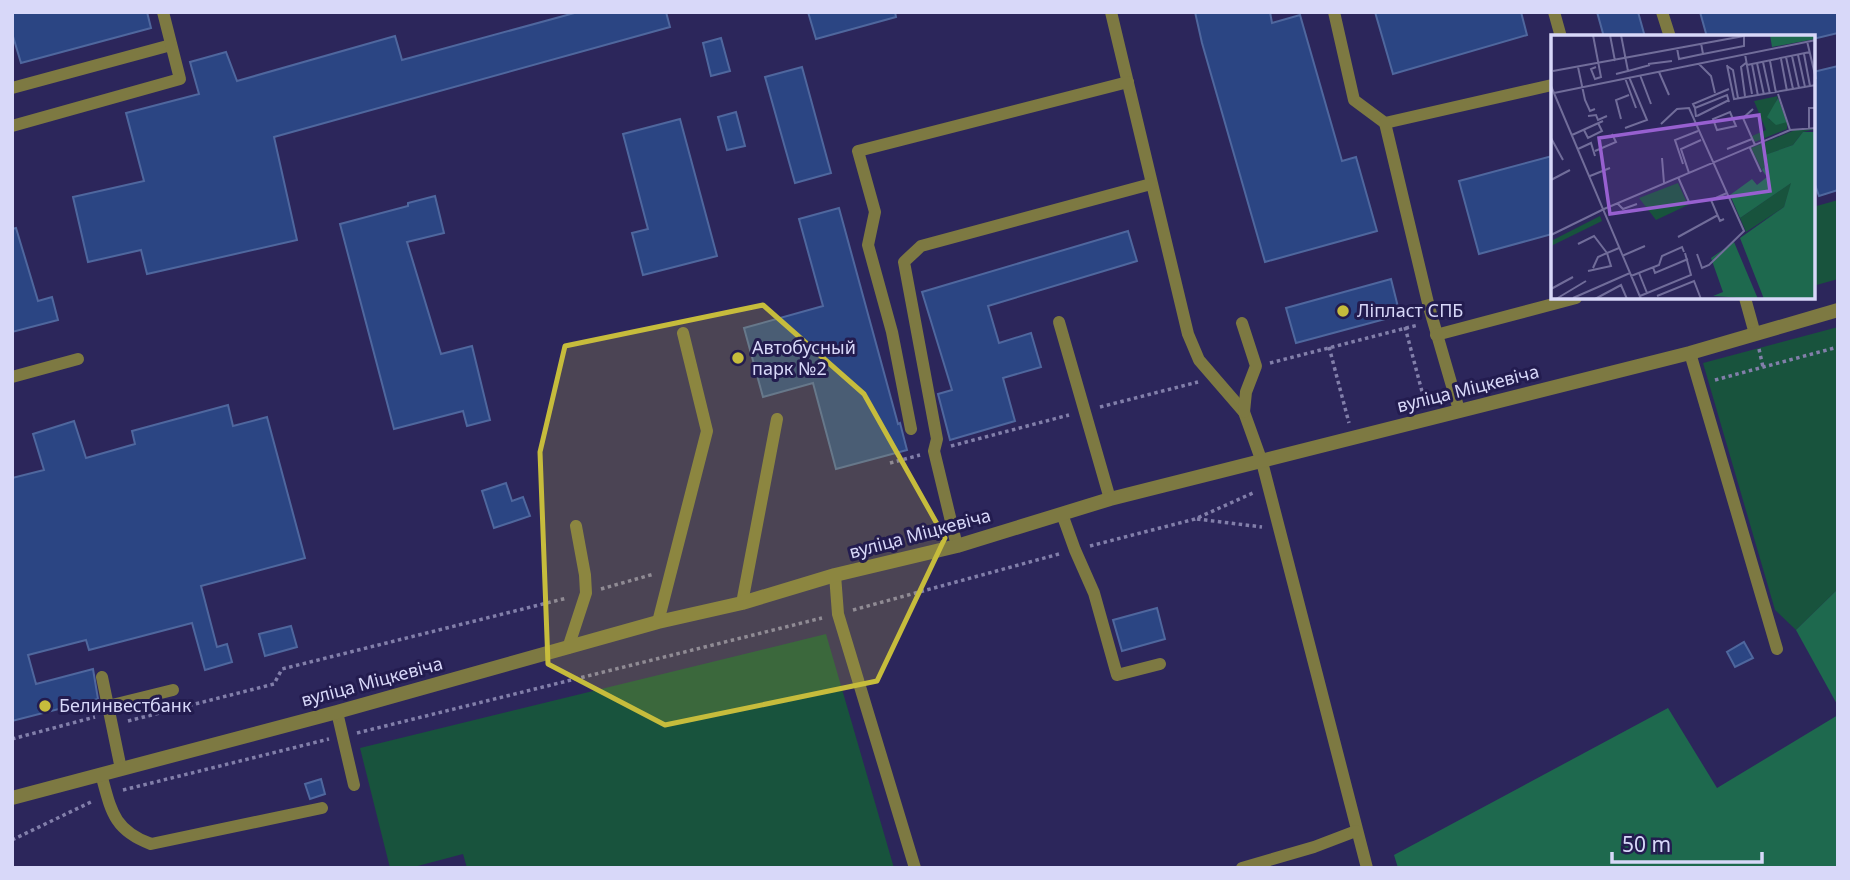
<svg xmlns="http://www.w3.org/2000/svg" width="1850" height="880" viewBox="0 0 1850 880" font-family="'Noto Sans',sans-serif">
  <rect width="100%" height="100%" fill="#2c265b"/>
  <g fill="#18533d">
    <path d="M1838,200V279L1813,286V207Z"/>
    <path d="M1838,327V589L1796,630L1775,610L1703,363Z"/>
    <path d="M826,634L894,868H467L463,854L410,868H390L360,748Z"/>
  </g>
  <g fill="#1e694e">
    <path d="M1838,589V706L1796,630Z"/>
    <path d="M1668,708L1717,788L1838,715V868H1398L1394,855Z"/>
  </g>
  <g fill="#2b4583" stroke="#4f679e" stroke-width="2">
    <path d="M12,12H147L151,28L21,63L12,33Z"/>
    <path d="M578,12H666L670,27L274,137L297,240L147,274L141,250L88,262L73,197L144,181L126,113L199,94L190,62L226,52L237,81L395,36L402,60Z"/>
    <path d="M808,12H895L896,17L816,39Z"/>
    <path d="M1195,12H1270L1272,23L1300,15L1342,161L1356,157L1377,231L1265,262L1202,43Z"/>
    <path d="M1375,12H1521L1527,35L1393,74Z"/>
    <path d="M1597,12H1638L1645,37H1604Z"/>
    <path d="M1700,12H1838V33L1813,39V37H1707Z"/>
    <path d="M721,38L730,71L711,76L703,43Z"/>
    <path d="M1838,66V190L1819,196L1813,179V72Z"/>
    <path d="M802,67L831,173L795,183L765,77Z"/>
    <path d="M736,112L745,146L727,150L718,117Z"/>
    <path d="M680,119L717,256L643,275L632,233L648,229L623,134Z"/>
    <path d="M1552,156V234L1479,254L1459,181Z"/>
    <path d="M435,196L444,233L407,242L441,354L472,346L490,420L467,426L463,411L394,429L340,224L408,206V203Z"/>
    <path d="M839,208L898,424L900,423L907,450L836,469L813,383L763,397L744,328L823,306L799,219Z"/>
    <path d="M16,228L38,301L52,297L58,320L12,332V229Z"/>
    <path d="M1128,231L1137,261L988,306L999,343L1031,333L1041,367L1003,378L1015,421L950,440L938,394L952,390L922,292Z"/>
    <path d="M1391,279L1400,315L1296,343L1286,308Z"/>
    <path d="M228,405L233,426L267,417L305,558L201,586L217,647L227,644L232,662L205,670L192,623L89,650L86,640L28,655L36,684L93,669L98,699L12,721V478L44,470L33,434L74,421L86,458L135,444L132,431Z"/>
    <path d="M506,483L512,501L523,497L530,516L494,528L482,491Z"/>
    <path d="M1157,608L1165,639L1122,651L1113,620Z"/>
    <path d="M291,626L297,647L265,656L259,634Z"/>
    <path d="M1744,642L1753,658L1735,667L1727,652Z"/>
    <path d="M321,779L325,794L310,799L305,784Z"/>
  </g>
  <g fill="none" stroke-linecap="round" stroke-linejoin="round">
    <g stroke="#827faa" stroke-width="3.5" stroke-dasharray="3.5 3.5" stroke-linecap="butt">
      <path d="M1405,327L1425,403"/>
      <path d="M1329,347L1349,423"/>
      <path d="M1759,349L1763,367"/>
      <path d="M1270,363L1418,325"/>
      <path d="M1715,380L1838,347"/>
      <path d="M1100,407L1198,382"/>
      <path d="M951,446L1069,415"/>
      <path d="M890,463L920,455"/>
      <path d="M1197,519L1262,527"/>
      <path d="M1090,546L1195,519L1255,492"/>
      <path d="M601,589L654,574"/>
      <path d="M853,610L1059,554"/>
      <path d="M128,721L274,684L282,669L567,598"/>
      <path d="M357,733L822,618"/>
      <path d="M12,739L95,717"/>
      <path d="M123,790L329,739"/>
      <path d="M12,840L93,801"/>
    </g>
    <g stroke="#7d7942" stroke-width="12">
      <path d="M1111,12L1188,334L1199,360L1244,412L1262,462L1367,868"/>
      <path d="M1334,12L1354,100L1385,123L1552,85"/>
      <path d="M1554,12L1561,37"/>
      <path d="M1662,12L1670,37"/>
      <path d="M12,88L171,45"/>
      <path d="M1385,123L1429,307L1459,410"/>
      <path d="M12,126L180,79L163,12"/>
      <path d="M1745,298L1755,334"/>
      <path d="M1059,322L1110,499"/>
      <path d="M1242,323L1256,366L1246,392L1244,412"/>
      <path d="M1436,335L1576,298"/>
      <path d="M1690,353L1777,649"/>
      <path d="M12,377L78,359"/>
      <path d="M911,429L892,332L868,245L875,212L858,151L1128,82"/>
      <path d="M1062,514L1075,550L1094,593L1117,675L1160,664"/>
      <path d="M957,546L934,451L937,439L904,262L921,246L1151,184"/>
      <path d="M835,575L838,614L915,868"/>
      <path d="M742,603L777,419"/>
      <path d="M658,622L707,431L683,333"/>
      <path d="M568,648L586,593L585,575L576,526"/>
      <path d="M102,677L121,769"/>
      <path d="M108,706L173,690"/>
      <path d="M337,712L354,785"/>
      <path d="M101,774C111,810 113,830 151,844L322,808"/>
      <path d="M1242,868L1314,847L1356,831"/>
    </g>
    <path stroke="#7d7942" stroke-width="14" d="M12,798L337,712L658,622L742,603L835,575L957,546L1110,499L1690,353L1838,310"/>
  </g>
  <path fill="#c6bc3c" fill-opacity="0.2" stroke="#c6bc3c" stroke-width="5" stroke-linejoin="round" d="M763,305L864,394L945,538L877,681L665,725L548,664L540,452L565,346Z"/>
  <g fill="#c6bc3c" stroke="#231c4f" stroke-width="2.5">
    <circle cx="1343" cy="311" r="7"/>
    <circle cx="738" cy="358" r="7"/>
    <circle cx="45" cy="706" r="7"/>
  </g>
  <g text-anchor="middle" stroke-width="6" stroke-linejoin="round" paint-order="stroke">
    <g font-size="18" fill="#d8d8f9" stroke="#231c4f" text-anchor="start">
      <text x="1357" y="317">Ліпласт СПБ</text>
      <text x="752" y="354">Автобусный<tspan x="752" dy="21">парк №2</tspan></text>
      <text x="59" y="712">Белинвестбанк</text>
    </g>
    <g font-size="18" fill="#d8d8f9" stroke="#231c4f">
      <text transform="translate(1468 389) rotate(-14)" y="6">вуліца Міцкевіча</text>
      <text transform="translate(920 534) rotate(-15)" y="6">вуліца Міцкевіча</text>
      <text transform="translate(372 682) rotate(-15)" y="6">вуліца Міцкевіча</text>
    </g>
  </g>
  <g transform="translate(1551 35)">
    <rect width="264" height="264" fill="#2c265b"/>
    <path d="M227,61L218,85L236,87V94L204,107L201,101L215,95L203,66ZM264,94L252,97L242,110L215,120L217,128L211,135L200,113L244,95ZM241,147L233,172L195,197L189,183ZM127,148L137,170L105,185L88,163ZM49,181L51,186L0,211V206Z" fill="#18533d"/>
    <path d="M219,0H264V4L221,12ZM227,63L236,87L225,90L216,82ZM252,97H264V264H213L189,203L233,172L240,148L189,183L179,160L201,144L206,150L216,142L211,135L217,128L214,120L242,110ZM183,207L207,264L162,261L172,257L160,223Z" fill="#1e694e"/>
    <path fill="none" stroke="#716d9a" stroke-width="2" d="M42,0L50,42L44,44L40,34L45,32M59,0L64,26M256,6L265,44M126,13L128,24L152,19L150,8M194,19L201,59M253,19L259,51M247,20L254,52M241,21L248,53M235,22L242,54M230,24L236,56M219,26L225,58M212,27L219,59M206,28L213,60M97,29L121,26M148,29L160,41L164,58M201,29L207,61M176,30L183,64L265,50M196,30L259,17M176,31L182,35L187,63M27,32L34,65L39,76L44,74M2,36L193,1V11L152,19M77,36L99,30M108,37L118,60M65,39L77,36L70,0M89,40L100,69M74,43L85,73M0,51L90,264M3,58L265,5M227,59L239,95M194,61L190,32L196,27M144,73L142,69L178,54M202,74L192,83L204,110M179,77L185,91L166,95L162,84ZM37,81L45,80L47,85L56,81M146,81L178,65M145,82L144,73L176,60L178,67M70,84L65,65L78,60M110,89L126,74L138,73L193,196L158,230L151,233L146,219M74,93L96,85L78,42M258,93V73H265M33,95L37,103L51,96L47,88M21,100L52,86M0,103L12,125M199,113L210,137M27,114L40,108L44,121M176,114L201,104M44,116L65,107L61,99M111,123L113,148M132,129L124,105L147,96M138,138L130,114L150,105M39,141L59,133M127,142L138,167M0,145L19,135M66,168L72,174L86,169M53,174L239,95L265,93M173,184L169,186L160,165L176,158M0,200L53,174M127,202L167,180M27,209L43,201L56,218L47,222L42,233M71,221L94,211M102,232L104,238L137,224M37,236L60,231L56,218L68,213M88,238L96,258M80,241L108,230L111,221L131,212L133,217M0,254L22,242M89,261L140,240L134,218M106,261L143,246L150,264M22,263L79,238M5,264L35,246M44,264L70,250L76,264"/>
    <path fill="#9760d0" fill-opacity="0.15" stroke="#9760d0" stroke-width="3.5" d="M208,80L219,156L59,179L48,103Z"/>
    <rect width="264" height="264" fill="none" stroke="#d8d8f9" stroke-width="3.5"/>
  </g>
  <rect width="1850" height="880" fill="none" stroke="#d8d8f9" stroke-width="28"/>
  <path d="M1612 852v10h150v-10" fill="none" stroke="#d8d8f9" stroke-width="3.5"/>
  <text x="1622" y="852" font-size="21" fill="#d8d8f9" stroke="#231c4f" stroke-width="5" paint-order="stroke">50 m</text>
</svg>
